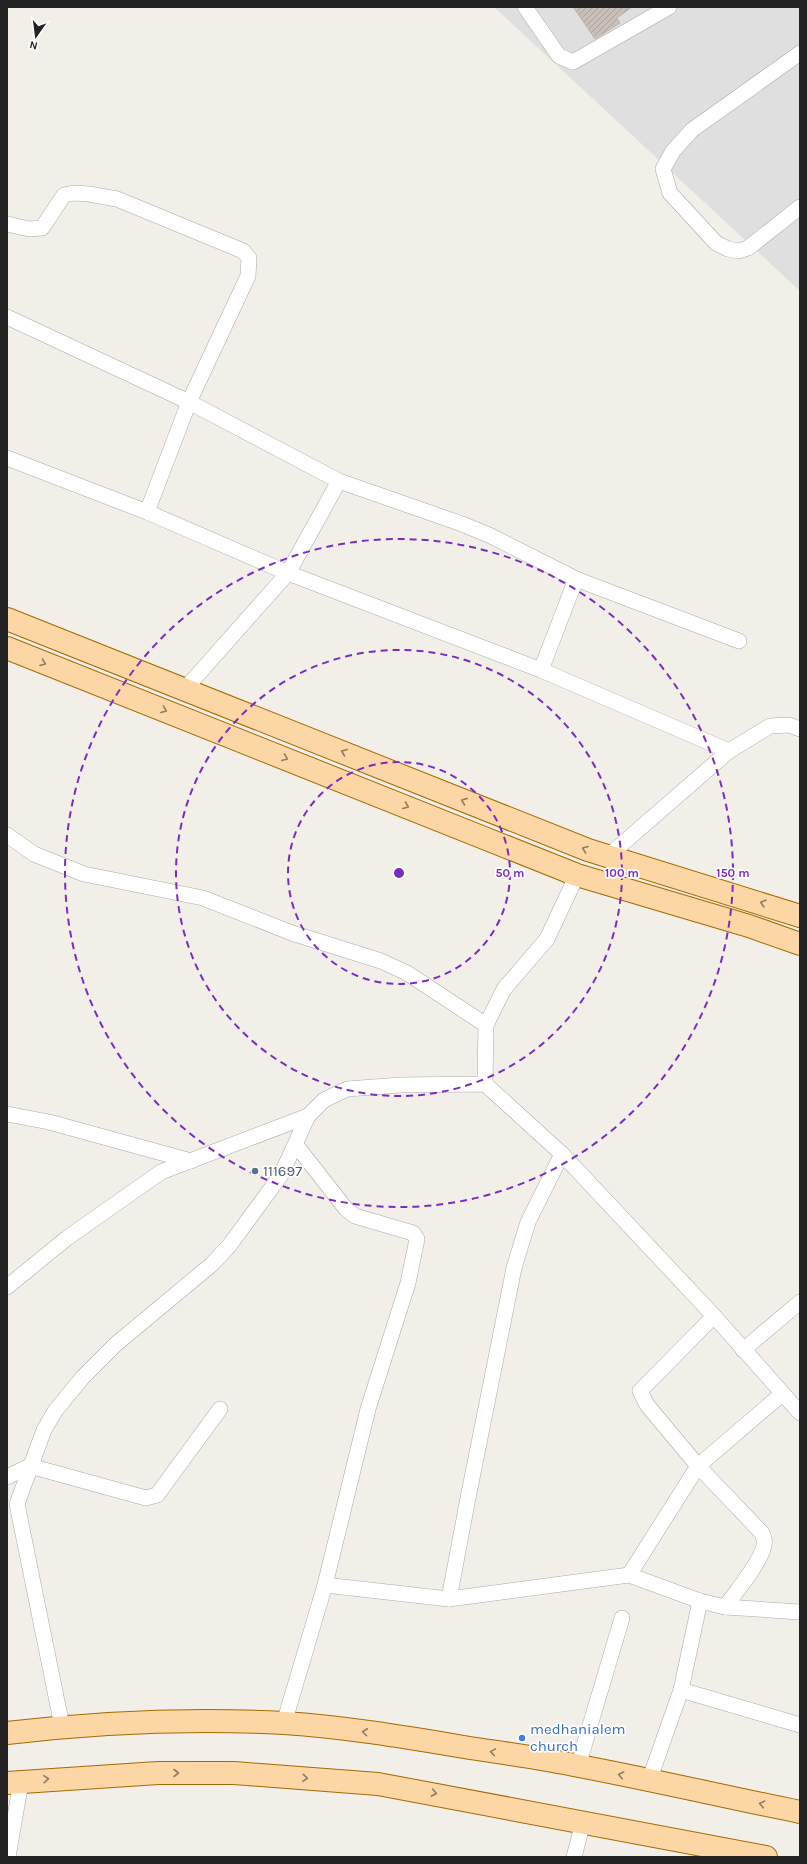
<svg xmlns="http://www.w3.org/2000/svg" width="807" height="1864" viewBox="0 0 807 1864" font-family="Karla,sans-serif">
  <defs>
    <pattern id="building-hatch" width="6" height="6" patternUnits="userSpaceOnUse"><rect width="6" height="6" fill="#c7bfb8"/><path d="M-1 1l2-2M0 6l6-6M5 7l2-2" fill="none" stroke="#aba49e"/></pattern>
  </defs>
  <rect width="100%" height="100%" fill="#f2efe9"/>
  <path fill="#e0dfdf" d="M494,7H800V291Z"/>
  <path fill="url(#building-hatch)" stroke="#c4b6ab" d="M573,7H632L617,18L620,23L595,39Z"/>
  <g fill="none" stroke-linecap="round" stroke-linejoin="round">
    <defs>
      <g id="street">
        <path d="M525,7L559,56L573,62L669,7"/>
        <path d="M800,53L692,130L673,151L663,169L670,193L716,243L728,249L739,251L748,248L800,207"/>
        <path d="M7,224L29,229L42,228L64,195L74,193L89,194L117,199L243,251L249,258L248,276L189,402L147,512"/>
        <path d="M7,317L189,402L339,481L462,524L489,535L576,579L739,641"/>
        <path d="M7,458L147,512L288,573L541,670L729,751"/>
        <path d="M541,670L576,579"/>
        <path d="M185,689L288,573L339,481"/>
        <path d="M7,835L34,854L84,874L203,898L292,933L381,961L407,973L486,1025"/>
        <path d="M607,857L729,751L770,726L789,725L800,729"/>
        <path d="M485,1084L486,1025L504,989L547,939L577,875"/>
        <path d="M7,1114L49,1122L191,1161"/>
        <path d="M7,1287L67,1238L161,1172L308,1116"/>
        <path d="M714,1316L640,1391L647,1405L698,1466L762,1533C764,1538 765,1540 764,1545C762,1561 735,1593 725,1607"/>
        <path d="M743,1350L800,1302"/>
        <path d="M7,1477L30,1466L146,1498L157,1495L220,1409"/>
        <path d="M629,1575L698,1466L782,1394"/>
        <path d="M325,1585L449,1599L629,1575L700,1601L725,1607L800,1612"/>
        <path d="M449,1599L468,1498L514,1268L528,1222L562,1154"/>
        <path d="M681,1690L800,1725"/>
        <path d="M284,1723L325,1585L368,1409L408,1283L417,1239L413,1233L355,1216L346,1209L296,1145"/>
        <path d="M62,1726L17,1504L44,1430L55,1411L83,1377L116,1344L211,1265L229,1246L281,1175L308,1116L324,1100L347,1089L401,1085L485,1084L562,1154L714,1316L800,1413"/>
        <path d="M578,1766L622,1618"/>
        <path d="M649,1781L681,1690L700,1601"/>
        <path d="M8,1857L21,1782"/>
        <path d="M574,1857L583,1822"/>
      </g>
      <g id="primary">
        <path d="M7,619L588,850L800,916"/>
        <path d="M7,648L577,875L749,926L800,944"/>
        <path d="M7,1733C100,1722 191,1718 284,1723C345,1727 404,1737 464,1747C502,1753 541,1758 579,1766C653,1780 726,1797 800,1812"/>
        <path d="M7,1783L158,1773H234L378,1784L766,1857"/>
      </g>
    </defs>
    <use href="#street" stroke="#a9a9a9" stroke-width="16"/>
    <use href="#primary" stroke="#a06b00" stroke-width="24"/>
    <use href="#street" stroke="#fff" stroke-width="15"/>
    <use href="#primary" stroke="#fcd6a4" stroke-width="22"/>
  </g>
  <defs><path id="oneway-chevron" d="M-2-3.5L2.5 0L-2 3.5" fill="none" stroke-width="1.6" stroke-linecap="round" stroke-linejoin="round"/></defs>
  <g stroke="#8f7c63">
    <use href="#oneway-chevron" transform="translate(43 663) rotate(21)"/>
    <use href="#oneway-chevron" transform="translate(164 710) rotate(21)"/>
    <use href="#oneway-chevron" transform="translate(344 752) rotate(-158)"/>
    <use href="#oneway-chevron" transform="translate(285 758) rotate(22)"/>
    <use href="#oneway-chevron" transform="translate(464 801) rotate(-158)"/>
    <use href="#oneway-chevron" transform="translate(406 806) rotate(22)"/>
    <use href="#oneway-chevron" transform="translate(585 849) rotate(-159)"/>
    <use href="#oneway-chevron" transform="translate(763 903) rotate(-164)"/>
    <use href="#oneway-chevron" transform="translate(365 1732) rotate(-173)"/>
    <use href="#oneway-chevron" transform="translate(493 1752) rotate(-171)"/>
    <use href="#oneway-chevron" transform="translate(176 1773)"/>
    <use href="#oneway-chevron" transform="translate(621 1775) rotate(-168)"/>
    <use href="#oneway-chevron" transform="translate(305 1778) rotate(5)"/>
    <use href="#oneway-chevron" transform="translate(46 1779) rotate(-5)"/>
    <use href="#oneway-chevron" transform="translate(434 1793) rotate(11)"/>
    <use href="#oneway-chevron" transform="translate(762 1804) rotate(-168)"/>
  </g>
  <g fill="none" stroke="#7b2cbf" stroke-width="2" stroke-dasharray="7 5">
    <circle cx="399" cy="873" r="111"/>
    <circle cx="399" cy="873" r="223"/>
    <circle cx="399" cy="873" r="334"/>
  </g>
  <circle fill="#5c6f8a" stroke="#fff" stroke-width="1.5" cx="255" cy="1171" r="4"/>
  <circle fill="#3f7fe0" stroke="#fff" stroke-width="1.5" cx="522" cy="1738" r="4"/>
  <g text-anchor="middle" stroke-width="3.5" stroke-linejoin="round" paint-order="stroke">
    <g font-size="15" fill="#4e5e75" stroke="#fff" text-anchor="start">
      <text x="263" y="1176">111697</text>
    </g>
    <g font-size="15" fill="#366cbe" stroke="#fff" text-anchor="start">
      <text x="530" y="1734">medhanialem<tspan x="530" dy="17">church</tspan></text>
    </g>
  </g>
  <circle cx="399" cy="873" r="6" fill="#7b2cbf" stroke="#fff" stroke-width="2"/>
  <g font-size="12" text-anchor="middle" font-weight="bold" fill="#7b2cbf" stroke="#fff" stroke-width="3.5" stroke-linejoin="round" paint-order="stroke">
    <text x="510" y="877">50 m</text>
    <text x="622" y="877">100 m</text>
    <text x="733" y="877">150 m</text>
  </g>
  <rect width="807" height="1864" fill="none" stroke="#222222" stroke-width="16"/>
  <g transform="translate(36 36) rotate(194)" stroke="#ffffff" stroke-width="3" paint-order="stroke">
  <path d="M0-3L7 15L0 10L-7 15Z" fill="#222222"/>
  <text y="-6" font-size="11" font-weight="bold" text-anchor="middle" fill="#222222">N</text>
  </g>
</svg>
